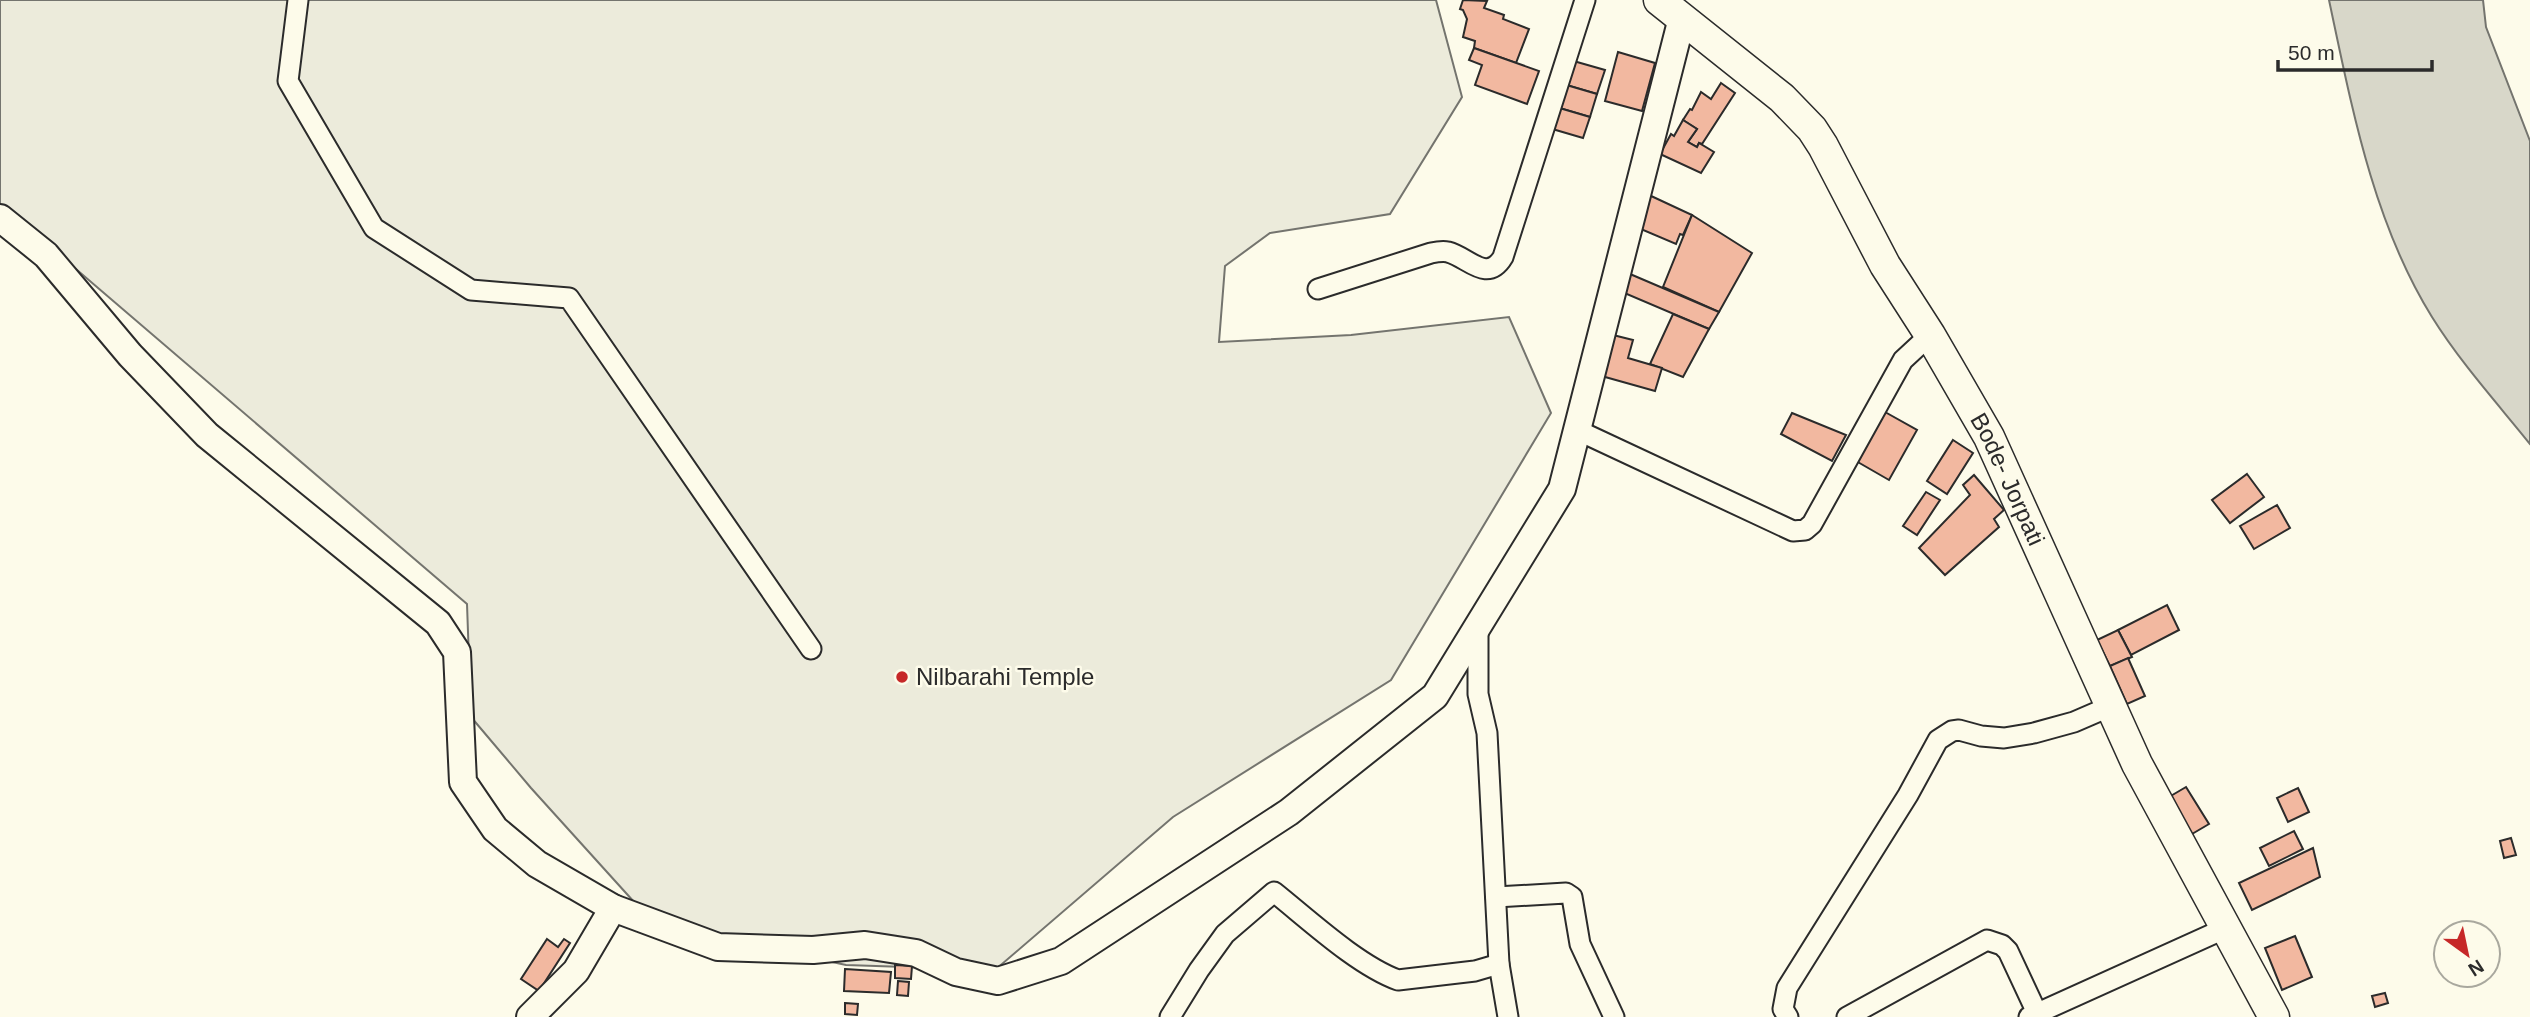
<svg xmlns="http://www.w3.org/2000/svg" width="2530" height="1017" viewBox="0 0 2530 1017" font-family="Helvetica,sans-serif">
  <rect width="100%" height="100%" fill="#fdfbea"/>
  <path fill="#ecebdb" stroke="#74746e" stroke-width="2" d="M0,0H1436L1462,97L1390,214L1270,233L1225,266L1219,342L1351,335L1509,317L1551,413L1391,680L1173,817L995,970L846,965L654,924L531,788L471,717L467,604L0,204Z"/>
  <path fill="#d8d7c9" stroke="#74746e" stroke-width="2" d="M2329,0H2483L2486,27L2530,141V444C2497,403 2460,362 2432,317C2373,222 2352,108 2329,0Z"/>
  <g fill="#f2b8a0" stroke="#2b2b2b" stroke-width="2">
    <path d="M1463,0L1487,1L1484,8L1504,15L1503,19L1529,29L1516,63L1474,48L1475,41L1463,37L1467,19L1463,10L1460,9Z"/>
    <path d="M1474,48L1539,71L1527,104L1475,85L1482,65L1469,60Z"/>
    <path d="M1618,52L1655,63L1642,111L1605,101Z"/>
    <path d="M1570,60L1605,70L1597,94L1563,84Z"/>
    <path d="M1721,83L1735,93L1702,144L1699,143L1697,147L1688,142L1697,129L1683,120L1690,109L1692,110L1701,92L1711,99Z"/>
    <path d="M1563,84L1597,94L1590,117L1556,107Z"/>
    <path d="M1556,107L1590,117L1583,138L1549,128Z"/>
    <path d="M1683,120L1697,129L1688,142L1697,147L1699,143L1714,152L1701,173L1660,154L1671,134L1674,136Z"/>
    <path d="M1649,195L1692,215L1683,235L1680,234L1676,244L1636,227Z"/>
    <path d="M1692,215L1752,253L1719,312L1663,287Z"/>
    <path d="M1623,271L1719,312L1709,329L1615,289Z"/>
    <path d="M1673,314L1709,329L1683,377L1650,364Z"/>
    <path d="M1609,334L1633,340L1628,358L1662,368L1655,391L1598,375Z"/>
    <path d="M1885,412L1917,430L1889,480L1856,461Z"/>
    <path d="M1792,413L1846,435L1832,461L1781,434Z"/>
    <path d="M1953,440L1973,453L1947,494L1927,481Z"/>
    <path d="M2247,474L2264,497L2230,523L2212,500Z"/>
    <path d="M1974,475L2004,510L1994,519L1999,527L1945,575L1919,548L1970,495L1963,485Z"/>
    <path d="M1926,492L1940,500L1917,535L1903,526Z"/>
    <path d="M2277,505L2290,528L2254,549L2240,526Z"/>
    <path d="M2167,605L2179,630L2131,655L2118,630Z"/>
    <path d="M2118,630L2132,657L2110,666L2097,640Z"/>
    <path d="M2128,658L2145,696L2127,704L2110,666Z"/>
    <path d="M2186,787L2209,824L2192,834L2169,797Z"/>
    <path d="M2298,788L2309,812L2288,822L2277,798Z"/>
    <path d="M2294,831L2303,849L2269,866L2260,848Z"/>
    <path d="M2511,838L2516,855L2504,858L2500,841Z"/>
    <path d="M2313,848L2320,877L2252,910L2239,883Z"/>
    <path d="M2295,936L2312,977L2282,990L2265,948Z"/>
    <path d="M547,939L558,947L564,939L570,943L539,991L521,979Z"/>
    <path d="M895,965L912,966L911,979L895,978Z"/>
    <path d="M845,969L891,972L889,993L844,991Z"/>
    <path d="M898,981L909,982L908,996L897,995Z"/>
    <path d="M2385,993L2388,1003L2375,1007L2372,996Z"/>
    <path d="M845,1003L858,1004L857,1015L845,1014Z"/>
  </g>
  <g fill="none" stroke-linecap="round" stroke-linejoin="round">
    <defs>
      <g id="street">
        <path d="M298,0L288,81L374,228L471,290L569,298L811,649"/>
        <path d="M1318,289L1431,253C1436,252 1443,251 1448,252C1468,257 1487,284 1503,257L1585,0"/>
        <path d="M1577,430L1793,531L1805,530L1812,524L1903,360L1930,335"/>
        <path d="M1478,626V694L1487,733L1499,964L1508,1017"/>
        <path d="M1496,897L1566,893L1572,897L1580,944L1614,1017"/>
        <path d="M1170,1017L1199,970L1225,934L1274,892C1308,919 1357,965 1398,980L1475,971L1499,964"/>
        <path d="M1788,1017L1783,1009L1787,988L1908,795L1938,740L1952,731L1959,730L1981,736L2004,738L2034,733L2074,722L2111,706"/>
        <path d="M1847,1017L1987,940L2002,945L2008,951L2037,1013"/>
        <path d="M2029,1017L2226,928"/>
      </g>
      <g id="secondary">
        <path d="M0,218L46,255L130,355L207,435L438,623L457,652L463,782L495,829L537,864L613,908L718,947L813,950L865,945L916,953L956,972L998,981L1061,961L1289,812L1435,696L1562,489L1682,18"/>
        <path d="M530,1017L576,971L613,908"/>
      </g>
      <g id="primary">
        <path id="s1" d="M1659,0L1782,98L1812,129L1823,146L1885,265L1930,335L1989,437L2137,764L2274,1017"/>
      </g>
    </defs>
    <use href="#street" stroke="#2b2b2b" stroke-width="23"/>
    <use href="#secondary" stroke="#2b2b2b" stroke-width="30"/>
    <use href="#primary" stroke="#2b2b2b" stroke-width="33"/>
    <use href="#street" stroke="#fdfbea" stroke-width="19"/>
    <use href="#secondary" stroke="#fdfbea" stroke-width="26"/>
    <use href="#primary" stroke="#fdfbea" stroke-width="30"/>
  </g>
  <circle fill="#c62828" stroke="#fdfbea" stroke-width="2.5" cx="902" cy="677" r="7"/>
  <g text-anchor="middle" stroke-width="5" stroke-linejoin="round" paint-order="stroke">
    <g font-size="24" fill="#2b2b2b" stroke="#fdfbea">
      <text dy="8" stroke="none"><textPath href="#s1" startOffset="602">Bode- Jorpati</textPath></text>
    </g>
    <g font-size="24" fill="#2b2b2b" stroke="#fdfbea" text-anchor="start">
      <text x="916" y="685">Nilbarahi Temple</text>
    </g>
  </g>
  <g transform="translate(2467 954) rotate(147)"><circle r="33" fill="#fdfbea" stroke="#a9a89e" stroke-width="2"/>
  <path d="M0-5L12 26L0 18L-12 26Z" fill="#c62828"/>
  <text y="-10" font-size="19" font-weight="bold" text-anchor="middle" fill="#2b2b2b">N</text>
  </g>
  <path d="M2278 60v10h154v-10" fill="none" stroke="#2b2b2b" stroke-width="3.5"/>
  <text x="2288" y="60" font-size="21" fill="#2b2b2b" stroke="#fdfbea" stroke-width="5" paint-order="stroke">50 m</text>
</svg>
